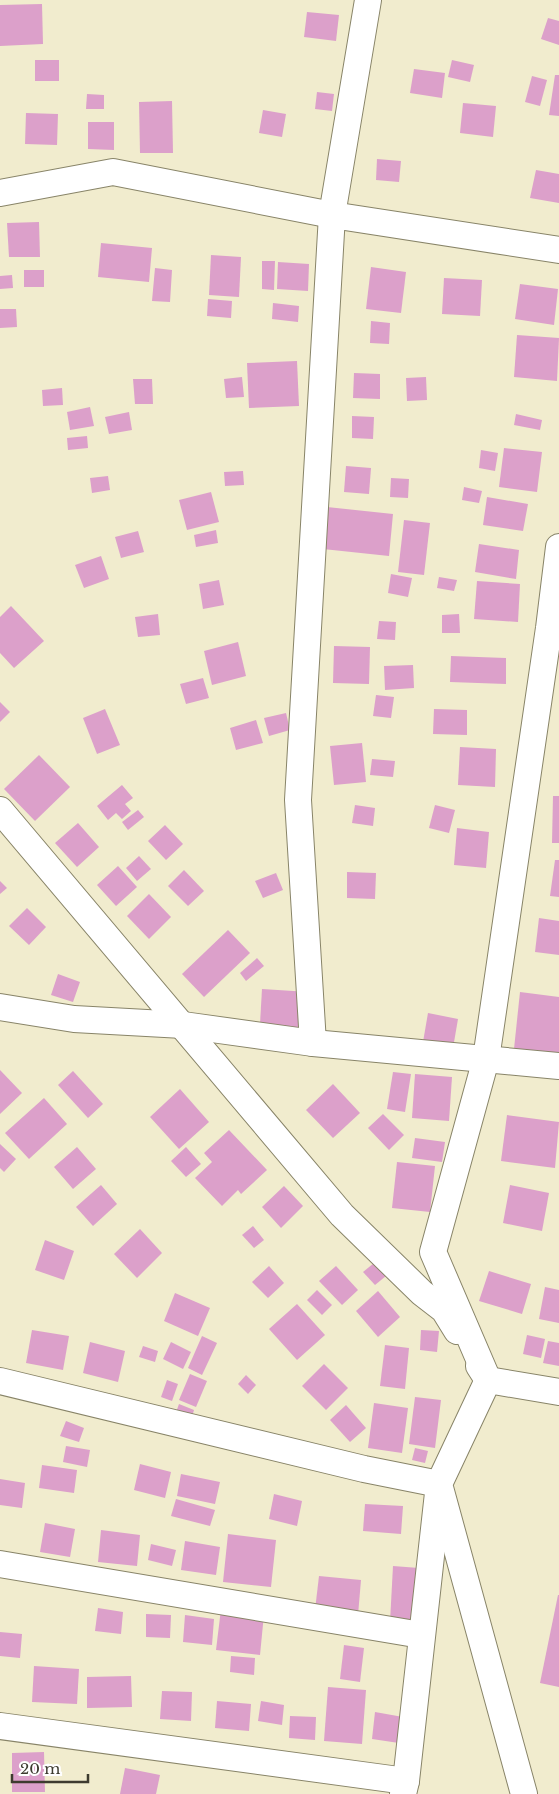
<svg xmlns="http://www.w3.org/2000/svg" width="559" height="1794" viewBox="0 0 559 1794" font-family="'Libre Baskerville',serif">
  <rect width="100%" height="100%" fill="#f1ecce"/>
  <g fill="#dca0ca">
    <path d="M42,4L43,44L0,46V5Z"/>
    <path d="M307,12L339,15L336,41L304,37Z"/>
    <path d="M548,18L559,21V45L541,39Z"/>
    <rect x="35" y="60" width="24" height="21"/>
    <path d="M452,60L474,65L470,82L448,77Z"/>
    <path d="M414,69L445,73L442,98L410,93Z"/>
    <path d="M555,75H559V116L549,115Z"/>
    <path d="M532,76L547,80L540,106L525,102Z"/>
    <path d="M317,92L334,94L332,111L315,109Z"/>
    <path d="M87,94L104,95V109H86Z"/>
    <path d="M172,101L173,153H140L139,102Z"/>
    <path d="M463,103L496,106L493,137L460,133Z"/>
    <path d="M263,110L286,114L282,137L259,133Z"/>
    <path d="M26,113L58,114L57,145L25,144Z"/>
    <path d="M88,122H114V150L88,149Z"/>
    <path d="M377,159L401,161L399,182L376,180Z"/>
    <path d="M536,170L559,174V203L530,198Z"/>
    <path d="M39,222L40,257H9L7,223Z"/>
    <path d="M101,243L152,248L149,282L98,277Z"/>
    <path d="M211,255L241,257L239,297L209,295Z"/>
    <path d="M262,261H275L274,290L262,289Z"/>
    <path d="M278,262L309,264L308,291L277,289Z"/>
    <path d="M371,267L406,272L401,313L366,309Z"/>
    <path d="M155,268L172,270L170,302L152,301Z"/>
    <rect x="24" y="270" width="20" height="17"/>
    <path d="M12,275L13,288L0,289V276Z"/>
    <path d="M444,278L482,280L480,316L442,314Z"/>
    <path d="M520,284L558,289L554,325L515,319Z"/>
    <path d="M208,299L232,301L231,318L207,316Z"/>
    <path d="M273,303L299,306L298,322L272,319Z"/>
    <path d="M0,309H16L17,327L0,328Z"/>
    <path d="M371,321L390,323L389,344L370,343Z"/>
    <path d="M517,335L559,338L557,381L514,377Z"/>
    <path d="M297,361L299,406L249,408L247,363Z"/>
    <path d="M354,373L380,374V399L353,398Z"/>
    <path d="M242,377L244,397L226,398L224,379Z"/>
    <path d="M426,377L427,400L407,401L406,378Z"/>
    <path d="M133,379H152L153,404H135Z"/>
    <path d="M62,388L63,405L43,406L42,390Z"/>
    <path d="M90,407L94,426L70,430L67,412Z"/>
    <path d="M129,412L132,430L109,434L105,417Z"/>
    <path d="M516,414L542,420L540,430L514,425Z"/>
    <path d="M352,416L374,417L373,439L352,438Z"/>
    <path d="M87,436L88,448L68,450L67,438Z"/>
    <path d="M504,448L542,452L537,492L499,487Z"/>
    <path d="M481,450L498,453L495,471L479,468Z"/>
    <path d="M346,466L371,468L369,494L344,492Z"/>
    <path d="M243,471L244,485L225,486L224,472Z"/>
    <path d="M108,476L110,490L92,493L90,478Z"/>
    <path d="M391,478L409,479L408,498L390,497Z"/>
    <path d="M464,487L482,491L479,503L462,500Z"/>
    <path d="M211,492L219,522L187,530L179,500Z"/>
    <path d="M487,497L528,504L523,531L483,525Z"/>
    <path d="M327,507L393,514L389,556L323,549Z"/>
    <path d="M404,520L430,523L424,575L398,572Z"/>
    <path d="M216,530L218,543L196,547L194,535Z"/>
    <path d="M138,531L144,552L121,558L115,537Z"/>
    <path d="M479,544L519,550L516,579L475,572Z"/>
    <path d="M101,556L109,579L84,588L75,565Z"/>
    <path d="M391,574L412,578L408,597L388,593Z"/>
    <path d="M439,577L457,580L454,591L437,588Z"/>
    <path d="M219,580L224,605L203,609L199,584Z"/>
    <path d="M477,581L520,584L518,622L474,619Z"/>
    <path d="M11,606L44,641L14,668L0,653V617Z"/>
    <path d="M158,614L160,635L138,637L135,617Z"/>
    <path d="M459,614L460,633H442V615Z"/>
    <path d="M379,621L396,622L395,640L377,639Z"/>
    <path d="M238,642L246,676L212,685L204,651Z"/>
    <path d="M334,646L370,647L369,684L333,683Z"/>
    <path d="M451,656L506,658V684L450,682Z"/>
    <path d="M413,665L414,688L385,690L384,666Z"/>
    <path d="M203,678L209,698L186,704L180,684Z"/>
    <path d="M376,695L394,697L391,718L373,716Z"/>
    <path d="M0,702L10,712L0,722Z"/>
    <path d="M105,709L120,745L97,754L83,718Z"/>
    <path d="M434,709L467,710V735L433,734Z"/>
    <path d="M286,713L290,730L269,736L264,718Z"/>
    <path d="M256,720L263,743L236,750L230,728Z"/>
    <path d="M362,743L366,782L334,785L330,746Z"/>
    <path d="M460,747L496,749L495,787L458,785Z"/>
    <path d="M39,755L70,787L35,821L4,789Z"/>
    <path d="M372,759L395,761L393,777L370,775Z"/>
    <path d="M122,785L133,798L125,804L131,811L122,819L116,813L108,820L97,806Z"/>
    <path d="M553,796H559V843H552Z"/>
    <path d="M355,805L375,808L373,826L352,823Z"/>
    <path d="M435,805L455,810L449,833L429,828Z"/>
    <path d="M138,810L144,817L128,830L122,822Z"/>
    <path d="M78,823L99,847L77,867L55,843Z"/>
    <path d="M165,825L183,844L166,860L148,841Z"/>
    <path d="M457,828L489,832L486,868L454,865Z"/>
    <path d="M139,856L151,869L137,881L126,868Z"/>
    <path d="M555,860H559V897L550,896Z"/>
    <path d="M118,866L137,887L116,906L97,885Z"/>
    <path d="M184,870L204,891L188,906L168,886Z"/>
    <path d="M347,872L376,873L375,899L347,898Z"/>
    <path d="M276,873L283,890L263,898L255,881Z"/>
    <path d="M0,881L7,888L0,894Z"/>
    <path d="M149,894L171,917L149,939L127,916Z"/>
    <path d="M27,908L46,927L29,945L9,926Z"/>
    <path d="M539,918L559,921V955L535,952Z"/>
    <path d="M228,930L250,953L204,997L182,974Z"/>
    <path d="M257,958L264,966L246,981L240,973Z"/>
    <path d="M58,974L80,982L73,1002L51,995Z"/>
    <path d="M262,989L309,992L306,1028L260,1024Z"/>
    <path d="M520,992L559,997V1054L514,1049Z"/>
    <path d="M428,1013L458,1019L453,1048L423,1042Z"/>
    <path d="M0,1070L22,1093L0,1114Z"/>
    <path d="M73,1071L103,1104L88,1118L58,1085Z"/>
    <path d="M393,1072L411,1074L405,1112L387,1109Z"/>
    <path d="M415,1074L452,1077L449,1121L412,1118Z"/>
    <path d="M333,1084L360,1113L333,1138L306,1110Z"/>
    <path d="M180,1089L209,1122L179,1149L150,1117Z"/>
    <path d="M44,1098L67,1124L29,1159L5,1133Z"/>
    <path d="M383,1114L404,1135L389,1150L368,1128Z"/>
    <path d="M507,1115L559,1122L555,1168L501,1161Z"/>
    <path d="M229,1130L267,1170L241,1194L238,1190L222,1206L195,1178L212,1162L204,1153Z"/>
    <path d="M415,1138L445,1142L442,1162L412,1158Z"/>
    <path d="M0,1144L16,1159L4,1172L0,1168Z"/>
    <path d="M77,1147L96,1169L73,1189L54,1167Z"/>
    <path d="M186,1147L201,1164L186,1177L171,1161Z"/>
    <path d="M397,1162L435,1166L430,1212L392,1208Z"/>
    <path d="M101,1185L117,1204L93,1226L76,1207Z"/>
    <path d="M510,1185L549,1193L542,1231L503,1223Z"/>
    <path d="M284,1186L303,1206L281,1228L262,1207Z"/>
    <path d="M253,1226L264,1240L254,1248L242,1235Z"/>
    <path d="M140,1229L162,1253L137,1278L114,1254Z"/>
    <path d="M45,1240L74,1251L64,1280L35,1270Z"/>
    <path d="M374,1263L386,1276L375,1285L363,1272Z"/>
    <path d="M269,1266L284,1283L268,1298L252,1282Z"/>
    <path d="M336,1266L358,1290L342,1305L319,1281Z"/>
    <path d="M489,1271L531,1284L522,1314L479,1301Z"/>
    <path d="M545,1287L559,1290V1323L539,1319Z"/>
    <path d="M317,1290L332,1305L322,1315L307,1300Z"/>
    <path d="M378,1291L400,1317L378,1337L356,1311Z"/>
    <path d="M175,1293L210,1308L198,1336L164,1321Z"/>
    <path d="M297,1304L325,1335L297,1360L269,1329Z"/>
    <path d="M32,1330L69,1336L63,1370L26,1363Z"/>
    <path d="M421,1330L439,1331L437,1352L420,1350Z"/>
    <path d="M527,1335L545,1339L541,1358L523,1354Z"/>
    <path d="M202,1336L217,1343L202,1375L188,1368Z"/>
    <path d="M548,1341L559,1343V1366L543,1363Z"/>
    <path d="M90,1342L125,1351L118,1382L83,1373Z"/>
    <path d="M171,1342L191,1352L183,1369L163,1359Z"/>
    <path d="M385,1345L409,1348L405,1389L380,1386Z"/>
    <path d="M143,1346L158,1351L155,1362L139,1357Z"/>
    <path d="M324,1364L348,1388L326,1410L302,1386Z"/>
    <path d="M190,1374L207,1381L196,1407L179,1400Z"/>
    <path d="M246,1375L256,1385L248,1394L238,1384Z"/>
    <path d="M167,1380L178,1384L172,1401L161,1397Z"/>
    <path d="M415,1397L441,1400L435,1448L409,1444Z"/>
    <path d="M374,1403L408,1408L402,1453L368,1448Z"/>
    <path d="M179,1404L194,1410L191,1420L175,1415Z"/>
    <path d="M346,1405L366,1428L350,1442L330,1420Z"/>
    <path d="M66,1421L84,1428L79,1442L60,1436Z"/>
    <path d="M66,1446L90,1450L87,1467L63,1462Z"/>
    <path d="M415,1448L428,1451L425,1463L412,1460Z"/>
    <path d="M140,1464L171,1472L165,1498L134,1490Z"/>
    <path d="M42,1465L77,1470L74,1493L39,1488Z"/>
    <path d="M181,1474L220,1482L215,1504L177,1496Z"/>
    <path d="M0,1479L25,1483L22,1508L0,1505Z"/>
    <path d="M274,1494L302,1501L297,1526L269,1519Z"/>
    <path d="M176,1499L215,1510L210,1526L171,1516Z"/>
    <path d="M365,1504L403,1506L401,1534L363,1531Z"/>
    <path d="M45,1523L75,1529L70,1557L40,1552Z"/>
    <path d="M101,1530L140,1535L137,1566L98,1562Z"/>
    <path d="M228,1534L276,1540L271,1587L223,1582Z"/>
    <path d="M185,1541L220,1547L216,1575L181,1570Z"/>
    <path d="M151,1544L176,1550L172,1566L148,1560Z"/>
    <path d="M393,1566L419,1568L416,1624L390,1622Z"/>
    <path d="M319,1576L361,1580L358,1615L315,1610Z"/>
    <path d="M558,1595H559V1687L540,1683Z"/>
    <path d="M98,1608L123,1612L121,1634L95,1631Z"/>
    <path d="M221,1609L264,1614L260,1655L216,1650Z"/>
    <path d="M146,1614L171,1615L170,1638L146,1637Z"/>
    <path d="M185,1615L214,1619L212,1645L183,1642Z"/>
    <path d="M0,1632L22,1634L20,1658L0,1656Z"/>
    <path d="M344,1645L364,1648L360,1682L340,1679Z"/>
    <path d="M231,1656L255,1658L254,1675L230,1672Z"/>
    <path d="M34,1666L79,1669L77,1704L32,1702Z"/>
    <path d="M131,1676L132,1707L87,1708V1677Z"/>
    <path d="M328,1687L366,1690L362,1744L324,1741Z"/>
    <path d="M162,1691L192,1692L191,1721L160,1719Z"/>
    <path d="M217,1701L251,1704L249,1731L215,1728Z"/>
    <path d="M261,1701L284,1705L282,1725L258,1721Z"/>
    <path d="M375,1712L403,1717L399,1743L372,1739Z"/>
    <path d="M290,1716L316,1717L315,1740L289,1738Z"/>
    <path d="M44,1752L45,1792H12V1753Z"/>
    <path d="M125,1768L160,1775L156,1794H120Z"/>
  </g>
  <g fill="none" stroke-linecap="round" stroke-linejoin="round">
    <defs>
      <g id="street">
        <path d="M0,193L113,172L332,215L559,250"/>
        <path d="M0,810L342,1215L422,1293L444,1310L457,1331"/>
        <path d="M0,1007L74,1019L183,1025L313,1043L559,1066"/>
        <path d="M313,1043L298,800L332,215L368,0"/>
        <path d="M479,1366L488,1380L559,1392"/>
        <path d="M0,1381L364,1469L439,1484L406,1781L403,1794"/>
        <path d="M0,1564L421,1635"/>
        <path d="M0,1726L406,1781"/>
        <path d="M524,1794L439,1484L488,1380L433,1252L486,1059L549,628L559,547"/>
      </g>
    </defs>
    <use href="#street" stroke="#888468" stroke-width="28"/>
    <use href="#street" stroke="#fff" stroke-width="26"/>
  </g>
  <path d="M12 1774v8h76v-8" fill="none" stroke="#3d3b2f" stroke-width="2.5"/>
  <text x="20" y="1774" font-size="15" fill="#3d3b2f" stroke="#ffffff" stroke-width="4" paint-order="stroke">20 m</text>
</svg>
